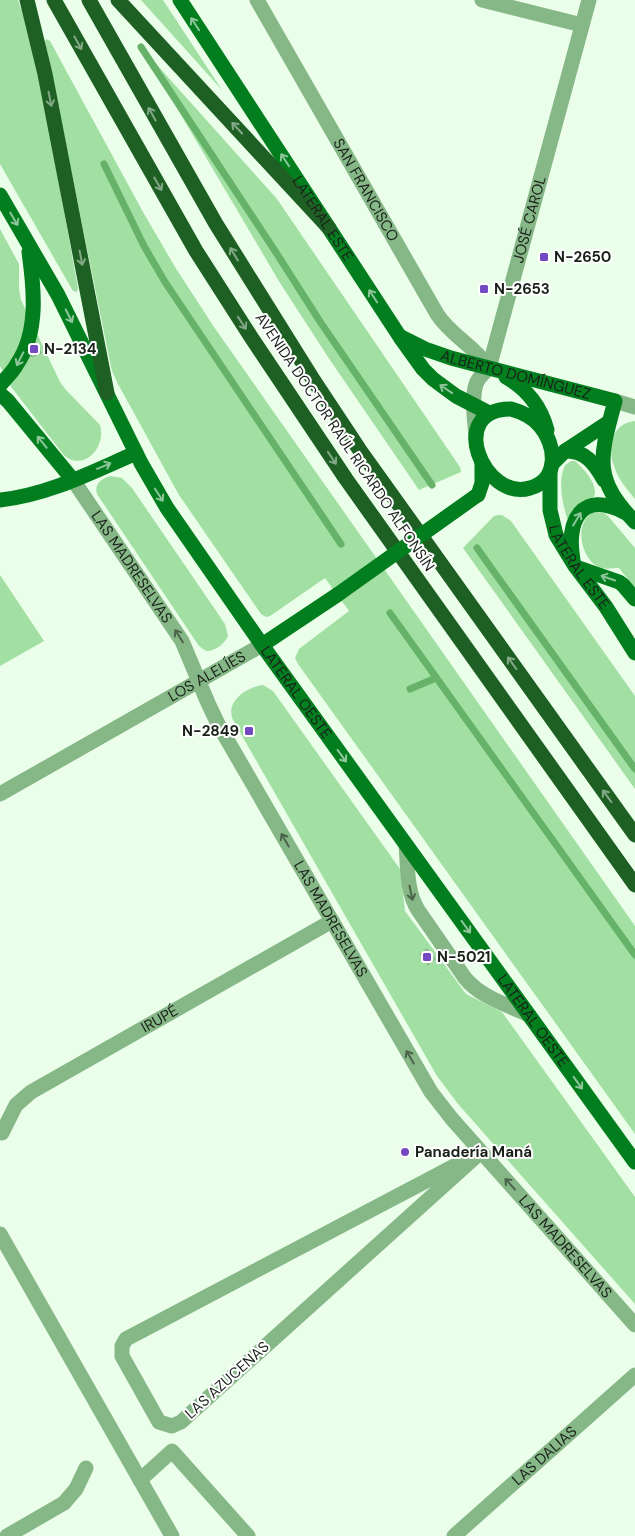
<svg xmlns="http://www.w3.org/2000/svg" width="635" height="1536" viewBox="0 0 635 1536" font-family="'DM Sans',sans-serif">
  <rect width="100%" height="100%" fill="#eafeea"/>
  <g fill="#a2dfa3">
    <path d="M0,0H18L26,23L39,75L78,288L77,292L73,291L0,164Z"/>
    <path d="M141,0H163L222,90Z"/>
    <path d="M46,39L50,41L143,212L175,267L214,327L635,926V1134L298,664L295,658L299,649L349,611L325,578L270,616L266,617L261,614L179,495L118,384L112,371L109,357L45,42Z"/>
    <path d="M141,47L277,199L460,467L461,472L419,490L330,360L280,283Z"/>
    <path d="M0,229L19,264V289L21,300L60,382L66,390L100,425C107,449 81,473 63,454L12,388L0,366Z"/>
    <path d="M635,421V499C627,489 618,479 614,466C607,447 612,423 635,421Z"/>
    <path d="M571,461H575C584,469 599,485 594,497L585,501L568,522C563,504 557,483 565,465Z"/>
    <path d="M110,476L122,478L132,488L225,624L228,636C224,644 216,651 206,651L199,646L97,494C94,484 101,479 110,476Z"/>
    <path d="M595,512L604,513L608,516L635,548V588L619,568C612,568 605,570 599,567C580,559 573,519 595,512Z"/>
    <path d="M498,515H502L511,521L635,696V789L463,548L494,516Z"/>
    <path d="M0,575L44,641L0,666Z"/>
    <path d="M263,685L273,691L400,869L405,911L466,994L502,1012L635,1197V1304L458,1104L437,1076L233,720C225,702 246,687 263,685Z"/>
  </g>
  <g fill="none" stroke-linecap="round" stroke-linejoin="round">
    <g stroke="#65b268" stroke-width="7">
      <path d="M141,47L277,254L321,323L432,485"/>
      <path d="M104,164L144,246L165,282L341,544"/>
      <path d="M477,548L635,769"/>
      <path d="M390,613L635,955"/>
      <path d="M410,689L436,678"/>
    </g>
  </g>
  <g fill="#9deb9f" stroke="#8b9d8b">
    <path d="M35,341L41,353L32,357L27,345Z"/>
    <path d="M427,949L435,959L428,965L420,954Z"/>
  </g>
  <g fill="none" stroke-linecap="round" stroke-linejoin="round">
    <g stroke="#86b787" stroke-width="15">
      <path id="s1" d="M257,0L437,314C451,336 475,346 489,368"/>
      <path d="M482,0L582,25"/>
      <path d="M615,401L635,407"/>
      <path id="s2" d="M476,437C475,422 470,392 478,380C481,375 485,372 489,368L589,0"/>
      <path id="s3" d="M73,480L182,641L208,703L218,724L431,1092L452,1119L635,1325"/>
      <path id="s4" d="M0,794L262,645"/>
      <path d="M406,845C408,866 406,891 418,910L465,978C480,997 508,1005 529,1015"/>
      <path id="s5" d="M2,1133L16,1105L31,1092L332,921"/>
      <path d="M481,1152L181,1422L172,1426L159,1422L122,1356V1346L126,1339Z"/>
      <path d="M0,1234L172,1536"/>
      <path d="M140,1480L172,1451L248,1536"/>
      <path d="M7,1536L64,1503L76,1489L86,1468"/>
      <path id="s6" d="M454,1536L635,1375"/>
    </g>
    <g stroke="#037e1f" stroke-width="15">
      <path id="s7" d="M180,0L400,337L423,369L433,379L456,396L489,413"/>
      <path id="s8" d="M0,195L58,295L141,463L167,508L262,645L635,1162"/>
      <path id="s9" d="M401,337L425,349L451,358L615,401C600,457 592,478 635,522"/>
      <path d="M506,377C527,389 541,407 547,430"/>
      <path d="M0,385C6,378 13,372 17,364C39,332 34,288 29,252"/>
      <path d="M0,394L8,401L73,480"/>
      <path d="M511,409C522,412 532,416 540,426C556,444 560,480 530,488C484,502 445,409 511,409Z"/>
      <path d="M565,451C585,450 595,464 604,480"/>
      <path d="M552,464L565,451L609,422"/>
      <path id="s10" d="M550,471V510L556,535L575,566L606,607L635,653"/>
      <path d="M478,495L482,483V463"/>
      <path d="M0,500C48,495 92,472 136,453"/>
      <path d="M573,560C566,521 581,490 624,512"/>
      <path d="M576,567L619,582L623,585L635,599"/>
      <path d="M262,645L337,595"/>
    </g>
    <g stroke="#1e6024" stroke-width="15">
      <path d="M27,0L45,74L107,393"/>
      <path d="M54,0L196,251L251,337L346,479L635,885"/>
      <path d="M89,0L216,224L314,381L359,449L635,835"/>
      <path d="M118,0L329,228"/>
    </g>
    <path stroke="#037e1f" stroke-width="15" d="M337,595L476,496"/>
  </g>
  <defs><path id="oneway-shaft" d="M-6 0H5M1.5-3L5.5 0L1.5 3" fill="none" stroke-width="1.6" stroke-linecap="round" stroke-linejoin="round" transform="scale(1.25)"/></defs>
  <g stroke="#8ec59a">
    <use href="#oneway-shaft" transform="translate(195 24) rotate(-123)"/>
    <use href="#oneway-shaft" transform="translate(285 160) rotate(-123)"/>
    <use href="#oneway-shaft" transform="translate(14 219) rotate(60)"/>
    <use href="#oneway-shaft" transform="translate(373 296) rotate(-123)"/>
    <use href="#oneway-shaft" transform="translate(69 316) rotate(63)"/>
    <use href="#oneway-shaft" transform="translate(20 359) rotate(117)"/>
    <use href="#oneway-shaft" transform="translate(446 389) rotate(-146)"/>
    <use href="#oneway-shaft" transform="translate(42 442) rotate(-129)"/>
    <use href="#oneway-shaft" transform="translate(104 466) rotate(-23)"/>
    <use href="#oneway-shaft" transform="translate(159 495) rotate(57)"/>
    <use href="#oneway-shaft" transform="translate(577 519) rotate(-59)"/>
    <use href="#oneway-shaft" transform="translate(608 578) rotate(-161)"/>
    <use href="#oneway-shaft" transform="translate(342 756) rotate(54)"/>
    <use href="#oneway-shaft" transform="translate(466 927) rotate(54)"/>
    <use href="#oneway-shaft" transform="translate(578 1083) rotate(54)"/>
  </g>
  <g stroke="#83a887">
    <use href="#oneway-shaft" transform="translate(78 43) rotate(61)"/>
    <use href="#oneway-shaft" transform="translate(50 99) rotate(79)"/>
    <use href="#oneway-shaft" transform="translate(152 114) rotate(-119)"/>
    <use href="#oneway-shaft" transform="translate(237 128) rotate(-133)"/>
    <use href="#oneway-shaft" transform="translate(158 184) rotate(60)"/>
    <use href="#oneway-shaft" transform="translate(234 254) rotate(-121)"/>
    <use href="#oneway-shaft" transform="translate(81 258) rotate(79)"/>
    <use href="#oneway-shaft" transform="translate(242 323) rotate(57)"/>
    <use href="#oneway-shaft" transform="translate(332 458) rotate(56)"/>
    <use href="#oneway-shaft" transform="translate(512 663) rotate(-126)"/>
    <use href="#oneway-shaft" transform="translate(607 796) rotate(-126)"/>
  </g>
  <g stroke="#4b644b">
    <use href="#oneway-shaft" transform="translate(179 636) rotate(-122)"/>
    <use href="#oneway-shaft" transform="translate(285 840) rotate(-120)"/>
    <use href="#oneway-shaft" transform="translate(411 893) rotate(78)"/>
    <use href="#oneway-shaft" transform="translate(410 1057) rotate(-120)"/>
    <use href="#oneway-shaft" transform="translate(510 1184) rotate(-132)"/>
  </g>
  <g fill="#7249c2" stroke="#fff" stroke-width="2">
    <rect x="539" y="252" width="10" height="10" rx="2.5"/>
    <rect x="479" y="284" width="10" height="10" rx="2.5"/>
    <rect x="29" y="344" width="10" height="10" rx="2.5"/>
    <rect x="244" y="726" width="10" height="10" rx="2.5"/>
    <rect x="422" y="952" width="10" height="10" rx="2.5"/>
    <circle cx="405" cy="1152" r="5"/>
  </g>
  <g text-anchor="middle" stroke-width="4" stroke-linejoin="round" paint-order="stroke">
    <g font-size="15" fill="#1a211a" stroke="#fff">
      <text dy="5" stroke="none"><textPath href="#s1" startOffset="219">SAN FRANCISCO</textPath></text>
      <text dy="5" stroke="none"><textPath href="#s7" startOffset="261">LATERAL ESTE</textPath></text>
      <text dy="5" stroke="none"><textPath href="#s2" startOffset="228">JOSÉ CAROL</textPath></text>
      <text dy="5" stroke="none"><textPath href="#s9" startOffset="121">ALBERTO DOMÍNGUEZ</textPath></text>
      <text transform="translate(345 442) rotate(56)" y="5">AVENIDA DOCTOR RAÚL RICARDO ALFONSÍN</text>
      <text dy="5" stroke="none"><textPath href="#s10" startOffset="104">LATERAL ESTE</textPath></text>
      <text dy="5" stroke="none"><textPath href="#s3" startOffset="105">LAS MADRESELVAS</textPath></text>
      <text dy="5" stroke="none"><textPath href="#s4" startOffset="238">LOS ALELÍES</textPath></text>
      <text dy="5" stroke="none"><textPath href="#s8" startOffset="580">LATERAL OESTE</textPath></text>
      <text dy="5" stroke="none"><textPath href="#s3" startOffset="510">LAS MADRESELVAS</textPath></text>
      <text dy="5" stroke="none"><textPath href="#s5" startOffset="199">IRUPÉ</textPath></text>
      <text dy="5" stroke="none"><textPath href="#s8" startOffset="985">LATERAL OESTE</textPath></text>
      <text dy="5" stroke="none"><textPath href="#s3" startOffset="915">LAS MADRESELVAS</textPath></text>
      <text transform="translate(227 1380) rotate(-42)" y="5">LAS AZUCENAS</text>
      <text dy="5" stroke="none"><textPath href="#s6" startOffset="121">LAS DALIAS</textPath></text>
    </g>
    <g font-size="15" font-weight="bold" fill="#1a211a" stroke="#fff" text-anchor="start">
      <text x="554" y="262">N-2650</text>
      <text x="494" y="294">N-2653</text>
      <text x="44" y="354">N-2134</text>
      <text x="239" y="736" text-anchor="end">N-2849</text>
      <text x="437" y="962">N-5021</text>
      <text x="415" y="1157">Panadería Maná</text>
    </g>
  </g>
</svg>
